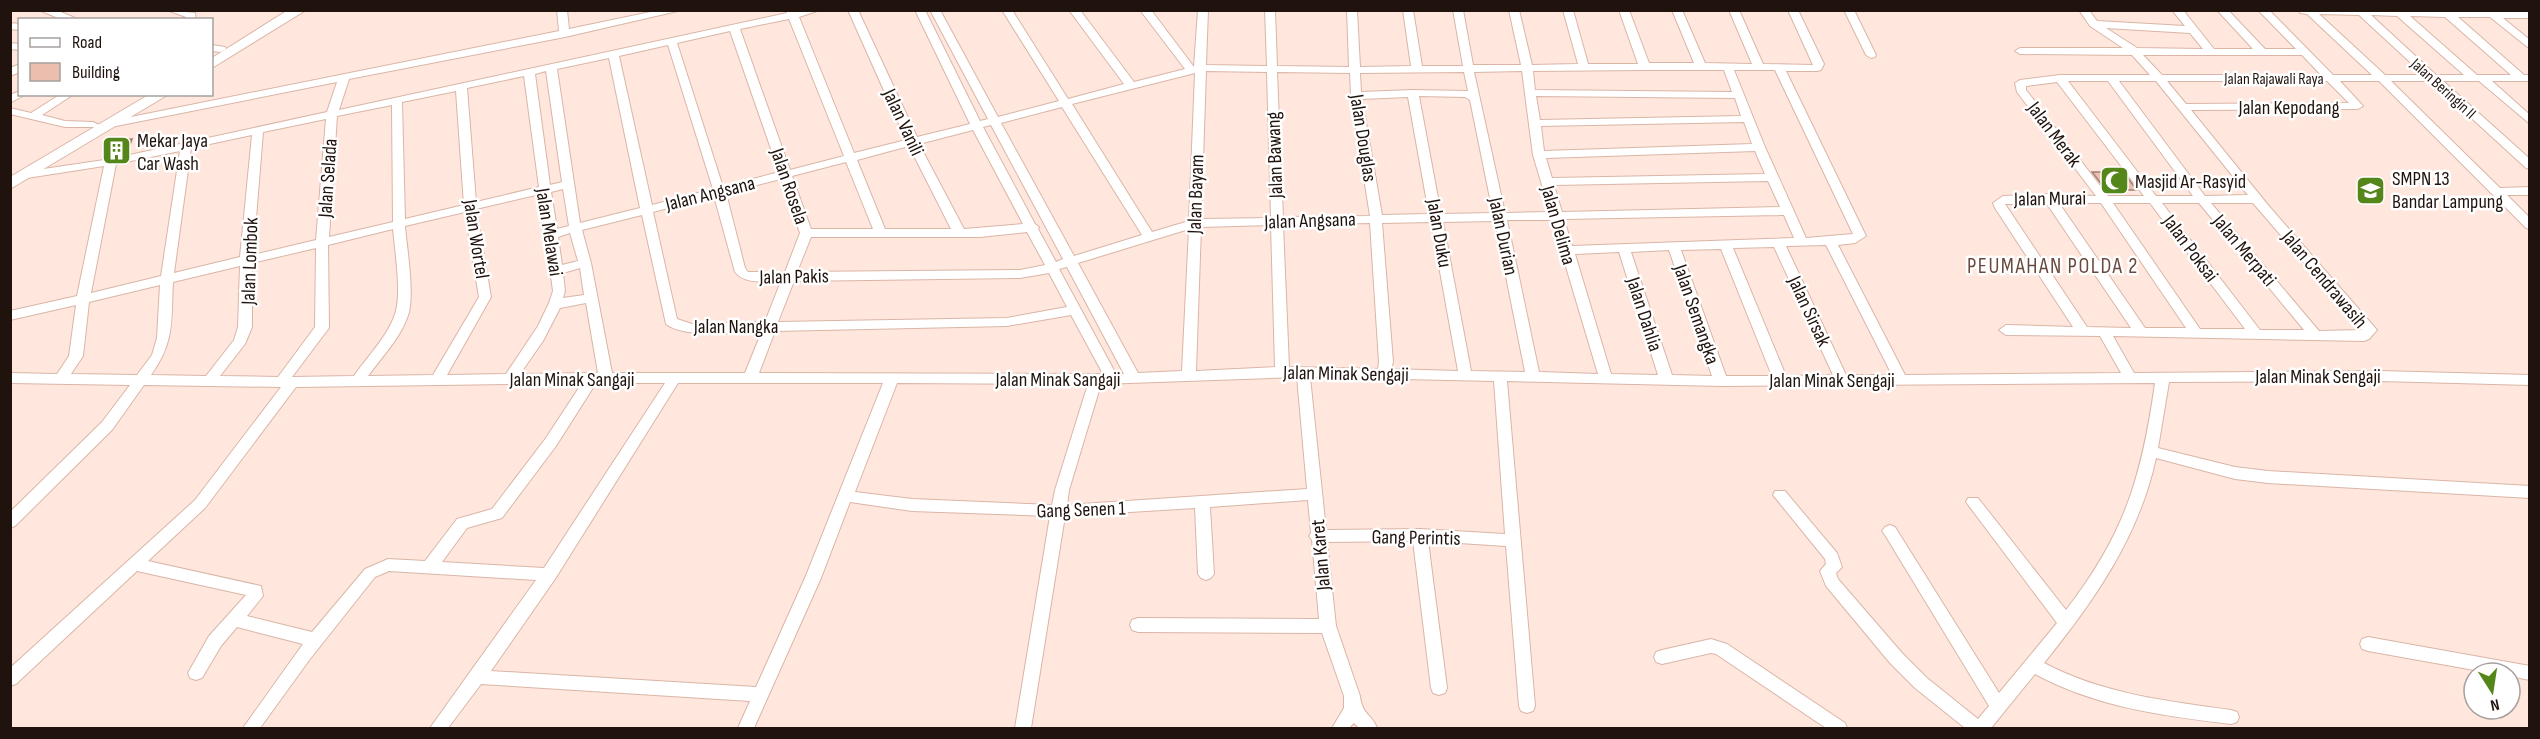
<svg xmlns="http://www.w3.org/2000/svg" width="2540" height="739" viewBox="0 0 2540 739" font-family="'Sofia Sans Condensed',sans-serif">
  <rect width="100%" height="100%" fill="#ffe7de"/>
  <g fill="#ebbead" stroke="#a17f72" stroke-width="1.5">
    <path d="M132,139L127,153L113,156L118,141Z"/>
    <path d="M2092,172H2123L2137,190H2106Z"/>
  </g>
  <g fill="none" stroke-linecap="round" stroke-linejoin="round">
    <defs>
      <g id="street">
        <path d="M39,10H56L80,20H63Z"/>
        <path d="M167,10L195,13L196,20H186V17Z"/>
        <path d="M557,10H567L569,29L660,10H682L565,37L349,79L339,110L787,13L786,10H820L799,17L854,153L906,140L848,10H858L917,137L970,124L915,10H925L980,121L988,119L930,10H940L998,117L1059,101L1002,10H1012L1068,99L1124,84L1069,10H1080L1134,82L1185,69L1140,10H1151L1194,67L1198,10H1208L1206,65L1267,66L1265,10H1275L1277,66L1349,67L1347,10H1357L1360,67L1411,66L1403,10H1413L1422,66H1463L1453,10H1463L1473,65H1521L1509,10H1519L1532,65L1578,64L1563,10H1573L1588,64H1638L1619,10H1629L1649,63H1694L1672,10H1682L1705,63L1752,64L1729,10H1739L1763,64L1813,65L1788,10H1798L1824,64L1821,70L1817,71H1786L1866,236L1855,243L1838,245L1905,375L2121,373L2100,336L2006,335L1999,330L2006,325L2073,327L1995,208L1993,203L2003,196L2049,194L2096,196L2017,92L2015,83L2020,80L2060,75H2150L2132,55L2020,54L2015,51L2020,48H2123L2090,26L2079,10H2089L2097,21L2185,26L2172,10H2183L2214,49H2253L2217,10H2228L2265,49H2296L2258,10H2269L2333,75H2372L2307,14L2300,13L2299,10L2530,12V18H2503L2530,40V49L2490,17H2458L2524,75H2530V81H2492L2530,115V124L2479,81H2443L2530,159V169L2526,168L2431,81H2391L2500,188L2530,187V195H2507L2530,218V229L2526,228L2379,81H2340L2363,106L2358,109L2191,110L2268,205L2377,330L2369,339L2364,341L2113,336L2134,373L2380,371L2530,375V385L2380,381L2169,382L2158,448L2235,467L2268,471L2530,486V498L2268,483L2235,479L2156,458C2139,537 2094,601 2044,663C2102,694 2167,701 2231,710L2237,712L2239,717L2237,722L2231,724C2163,716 2096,707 2035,674L1991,728H1965L1915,688L1890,663L1826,586L1820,571L1826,564L1825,559L1773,495L1775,491H1785L1837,553L1842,567L1836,573L1838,579L1902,653L1927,678L1978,719L1989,706L1885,535L1882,531L1885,527L1890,525L1895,527L1999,693L2057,623L1966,502L1968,498H1978L2066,610C2125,534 2142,476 2155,383L1721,386L1507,381L1535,706L1533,711L1527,713L1521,711L1519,706L1506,546L1428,541L1447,688L1445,693L1439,695L1433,693L1431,688L1413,541L1327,542L1336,626L1360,696C1362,715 1372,714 1377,728H1359L1354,723L1349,728H1332L1344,708V696L1322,633L1138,632L1132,630L1130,625L1132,620L1138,618L1319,619L1312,540L1309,536L1311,533L1308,500L1210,507L1214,574L1211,578L1206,580L1201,578L1198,574L1195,508L1065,516L1031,728H1015L1050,516L912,511L850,502L821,578L754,728H738L750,701L481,684L448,728H430L536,580L389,571L375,577L310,659L260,728H243L303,644L237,627L221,646L202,678L196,680L190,678L188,673L209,636L246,595L137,571L16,684L10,686V668L195,500L281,387L144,385L112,430L15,526L10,528V512L102,422L130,385L10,383V373L57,374L69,356L76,305L10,320V311L77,296L104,166L27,178L23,176L21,174L23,172L111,159L327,112L337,82L111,127L105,124L111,121L559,31ZM2319,14L2359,15L2424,75H2385ZM2371,15L2397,16L2464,75H2436ZM2410,16L2445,17L2511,75H2477ZM789,19L844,156L790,170L740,29ZM2106,28L2190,33L2203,49L2137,48ZM730,31L779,172L723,187L677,43ZM668,45L713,189L652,205L619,56ZM2143,55H2302L2321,75H2162ZM609,58L640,208L580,223L557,69ZM1645,70H1724L1732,92L1535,90L1533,71ZM1734,70H1775L1853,234L1806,238L1765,147ZM546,71L562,182L550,185L535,74ZM1206,71L1267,72L1271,218L1201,219ZM1522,71L1533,155L1550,212L1505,213L1474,72ZM1277,72L1350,73L1351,96L1370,216L1283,217ZM1464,72L1468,91L1413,90L1361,92L1360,73ZM1195,73L1189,221L1152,232L1072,104ZM524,76L539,187L476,202L467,88ZM2068,81H2108L2193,196H2156ZM2119,81H2156L2248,195L2205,196ZM2167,81H2327L2349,103L2186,104ZM2057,82L2144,196H2108L2026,90V86ZM456,91L464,205L405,219L402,102ZM1419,96L1465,97L1470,100L1493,213L1441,214ZM1536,96L1735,98L1741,116L1540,120ZM1408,97L1429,214L1382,215L1362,99ZM392,105L393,222L329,237L337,116ZM1062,107L1142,235L1074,256L1001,123ZM326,119L316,240L253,255L263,132ZM1744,122L1752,144L1544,151L1541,126ZM991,125L1063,259L1056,262L1038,229L1039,227L1035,224L983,127ZM973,130L1023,224L964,229L919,144ZM252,135L240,257L174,273L191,148ZM909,146L951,229H885L857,160ZM180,151L161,276L91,293L116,164ZM1755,151L1765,174L1552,178L1546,158ZM846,162L873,229H811L792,176ZM781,179L800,233L785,272H748L745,268L726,193ZM1768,181L1780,207L1562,212L1554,185ZM563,189L569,226L557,229L551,192ZM540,194L545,232L543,235L546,238L553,291L549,303L538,326L506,374L447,375L491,297L476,209ZM714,196L735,272C745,285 766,281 781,281L765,322L692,324L677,319L653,212ZM2059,203H2101L2186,328H2145ZM2113,203H2150L2245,329H2200ZM2162,203H2199L2304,330H2260ZM2211,203H2253L2362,330L2319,331ZM2005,204H2047L2131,328L2087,327ZM465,212L479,297L433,375L368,376C382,357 403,335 409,312C414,291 407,249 405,226ZM642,215L666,324C685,339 738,332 762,331L745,373H612L591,263L582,230ZM1784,215L1794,238L1572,246L1564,219ZM1507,220H1552L1598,374L1539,372ZM1495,221L1525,372L1471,371L1443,222ZM1431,222L1458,371L1391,369L1393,362L1382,223ZM1370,223L1379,362L1378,369L1289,367L1283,225ZM1271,225L1275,367L1196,371L1201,227ZM393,229C395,251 402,295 395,314C388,336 367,357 354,376L292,377L329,328L328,245ZM1189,229L1182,371L1138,373L1078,263ZM1027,232L1045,265L1020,270L797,272L811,237H980ZM570,233L578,261L562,265L558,237ZM1826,245L1892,375H1846L1786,246ZM1774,247L1833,375L1786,376L1733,248ZM316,248L315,327L278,377L220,376L245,344L252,327V263ZM1721,249L1772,376H1726L1681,250ZM1669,250L1712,376L1672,375L1631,252ZM1619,252L1658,375L1611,374L1575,254ZM240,266L238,327L234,340L206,376L151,375C175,342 171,320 173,282ZM1067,267L1124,374H1116L1059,269ZM580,268L584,295L563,298L565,291L563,273ZM1049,273L1067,307L1007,318L778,322L794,281L1020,278ZM160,285L157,338L152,355L137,375L71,374L83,356L89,302ZM586,303L598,373L520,374L543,341L560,308ZM1071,315L1103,374L759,373L775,331L1007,326ZM1297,377L1307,489L1067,505L1069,490L1101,384ZM1310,377L1494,381L1505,534L1420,529L1326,530ZM582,383L546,438L492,509L457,519L425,561L388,559L365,569L312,632L247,616L263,596L261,586L148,561L205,508L296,387ZM596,383H665L544,568L442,562L467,528L502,518L556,446ZM678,383H883L805,578L756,687L491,671L555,579ZM897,383L1088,384L1055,490L1052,505L912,499L855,492Z"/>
        <path d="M1844,10H1854L1876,55L1875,57L1871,58L1866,55Z"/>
        <path d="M10,23L20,24V30L10,29Z"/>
        <path d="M10,43L20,44V50L10,49Z"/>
        <path d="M212,45L225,47L226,49L221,52L212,51Z"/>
        <path d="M20,64V72L10,76V68Z"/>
        <path d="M20,91V94H26L10,103V95Z"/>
        <path d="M61,94H74L42,115L65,121L93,122L99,125L97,127H65L10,114V108L31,113Z"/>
        <path d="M2368,637L2530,666V680L2510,676V673H2491L2368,651L2362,649L2360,644L2362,639Z"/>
        <path d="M1711,639L1727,644L1845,723L1847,728H1826L1716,654L1711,653L1662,664L1656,662L1654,657L1656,652L1662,650Z"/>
      </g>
      <g id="secondary">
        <path d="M288,10H306L212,68V58Z"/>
        <path d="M150,94H169L10,189V177Z"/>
      </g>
    </defs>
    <use href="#street" stroke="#dab5a6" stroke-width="2"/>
    <use href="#secondary" stroke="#dab5a6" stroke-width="2"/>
    <use href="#street" fill="#fff" fill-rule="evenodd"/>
    <use href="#secondary" fill="#fff" fill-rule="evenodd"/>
  </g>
  <defs>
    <symbol id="building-square" viewBox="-11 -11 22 22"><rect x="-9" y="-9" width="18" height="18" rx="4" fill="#54861a" stroke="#fff"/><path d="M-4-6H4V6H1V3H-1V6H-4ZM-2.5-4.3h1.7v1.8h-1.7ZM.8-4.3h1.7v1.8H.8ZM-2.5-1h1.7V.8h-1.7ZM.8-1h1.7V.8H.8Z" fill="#fff"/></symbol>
    <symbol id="mosque-square" viewBox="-11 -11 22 22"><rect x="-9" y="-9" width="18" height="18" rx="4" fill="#54861a" stroke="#fff"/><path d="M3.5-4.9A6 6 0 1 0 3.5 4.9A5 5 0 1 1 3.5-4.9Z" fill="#fff"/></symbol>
    <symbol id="school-square" viewBox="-11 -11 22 22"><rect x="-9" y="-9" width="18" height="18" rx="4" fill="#54861a" stroke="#fff"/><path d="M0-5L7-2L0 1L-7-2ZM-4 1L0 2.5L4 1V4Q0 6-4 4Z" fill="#fff"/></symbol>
  </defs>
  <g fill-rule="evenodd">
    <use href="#building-square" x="100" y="134" width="33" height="33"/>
    <use href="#mosque-square" x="2098" y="164" width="33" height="33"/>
    <use href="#school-square" x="2354" y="174" width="33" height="33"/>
  </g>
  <g text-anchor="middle" stroke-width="5" stroke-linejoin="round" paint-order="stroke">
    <g font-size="16" fill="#20130e" stroke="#fff">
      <text x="2274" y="84">Jalan Rajawali Raya</text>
      <text transform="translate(2444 88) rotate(42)" y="6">Jalan Beringin II</text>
    </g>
    <g font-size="20" fill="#20130e" stroke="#fff">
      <text x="2289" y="114">Jalan Kepodang</text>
      <text transform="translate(904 122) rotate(65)" y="7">Jalan Vanili</text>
      <text transform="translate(2055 134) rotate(53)" y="7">Jalan Merak</text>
      <text transform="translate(1364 138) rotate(81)" y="7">Jalan Douglas</text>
      <text transform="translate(1274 155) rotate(-92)" y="7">Jalan Bawang</text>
      <text transform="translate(327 178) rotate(-86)" y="7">Jalan Selada</text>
      <text transform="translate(790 186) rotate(71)" y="7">Jalan Rosela</text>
      <text transform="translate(710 193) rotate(-14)" y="7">Jalan Angsana</text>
      <text transform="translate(1195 194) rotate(-88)" y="7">Jalan Bayam</text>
      <text transform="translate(2050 198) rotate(-1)" y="7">Jalan Murai</text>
      <text transform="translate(1310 220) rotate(-2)" y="7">Jalan Angsana</text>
      <text transform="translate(1559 225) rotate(74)" y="7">Jalan Delima</text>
      <text transform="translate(550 232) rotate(81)" y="7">Jalan Melawai</text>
      <text transform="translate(1440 233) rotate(80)" y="7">Jalan Duku</text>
      <text transform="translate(1504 236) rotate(78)" y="7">Jalan Durian</text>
      <text transform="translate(477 239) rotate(81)" y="7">Jalan Wortel</text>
      <text transform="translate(2191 248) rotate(53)" y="7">Jalan Poksai</text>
      <text transform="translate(2245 250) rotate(50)" y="7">Jalan Merpati</text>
      <text transform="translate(249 261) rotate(-88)" y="7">Jalan Lombok</text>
      <text transform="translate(794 276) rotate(-1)" y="7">Jalan Pakis</text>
      <text transform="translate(2325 279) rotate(50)" y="7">Jalan Cendrawasih</text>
      <text transform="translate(1810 311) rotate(65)" y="7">Jalan Sirsak</text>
      <text transform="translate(1645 314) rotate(72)" y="7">Jalan Dahlia</text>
      <text transform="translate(1697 314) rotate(71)" y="7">Jalan Semangka</text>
      <text x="736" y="333">Jalan Nangka</text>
      <text transform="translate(1346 373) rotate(1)" y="7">Jalan Minak Sengaji</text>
      <text x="2318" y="383">Jalan Minak Sengaji</text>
      <text x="572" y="386">Jalan Minak Sangaji</text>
      <text x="1058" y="386">Jalan Minak Sangaji</text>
      <text x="1832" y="387">Jalan Minak Sengaji</text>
      <text transform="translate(1081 509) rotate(-2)" y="7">Gang Senen 1</text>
      <text transform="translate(1416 537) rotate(1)" y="7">Gang Perintis</text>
      <text transform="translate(1320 555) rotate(-95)" y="7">Jalan Karet</text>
    </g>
    <g font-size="20" fill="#20130e" stroke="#fff" text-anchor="start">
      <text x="137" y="147">Mekar Jaya<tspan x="137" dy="23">Car Wash</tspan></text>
      <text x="2392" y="185">SMPN 13<tspan x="2392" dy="23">Bandar Lampung</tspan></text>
      <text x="2135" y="188">Masjid Ar-Rasyid</text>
    </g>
    <g font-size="22" letter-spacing="1.5" fill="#694a3e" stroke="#fff">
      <text x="2053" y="273">PEUMAHAN POLDA 2</text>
    </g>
  </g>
  <rect width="2540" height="739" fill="none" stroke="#20130e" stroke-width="24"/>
  <rect x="18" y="18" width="195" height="78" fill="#ffffff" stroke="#a6a19f" stroke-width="1.5"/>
  <rect x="30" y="38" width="30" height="9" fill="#ffffff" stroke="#a6a19f" stroke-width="1.5"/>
  <text x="72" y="48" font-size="18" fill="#20130e">Road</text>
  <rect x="30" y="63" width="30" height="18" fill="#ebbead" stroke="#a6a19f" stroke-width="1.5"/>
  <text x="72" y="78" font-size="18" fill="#20130e">Building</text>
  <g transform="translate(2492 691) rotate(168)"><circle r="28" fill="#ffffff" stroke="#a6a19f" stroke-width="1.5"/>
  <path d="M0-4.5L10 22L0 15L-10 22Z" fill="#54861a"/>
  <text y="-9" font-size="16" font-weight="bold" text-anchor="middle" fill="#20130e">N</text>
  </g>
</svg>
